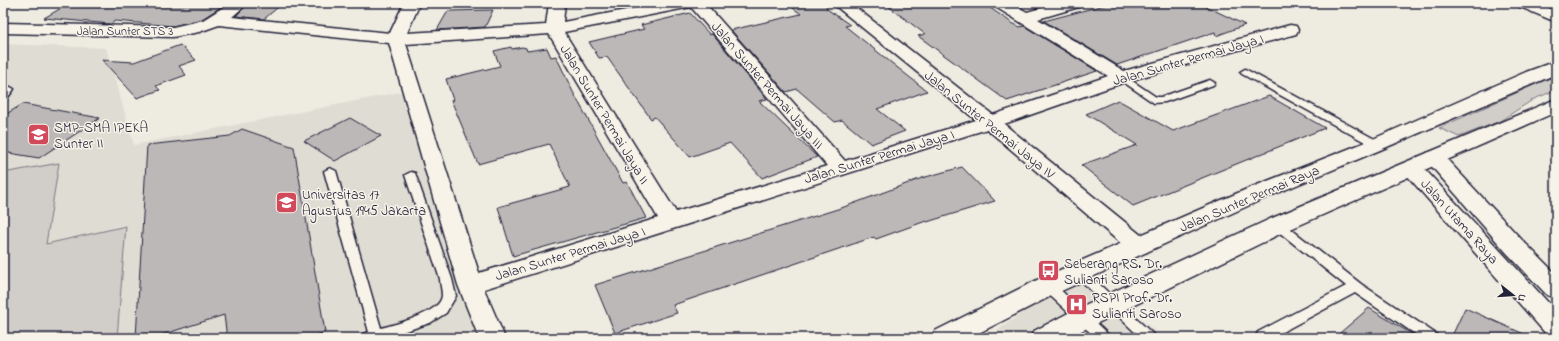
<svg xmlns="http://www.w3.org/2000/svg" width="1559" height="341" viewBox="0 0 1559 341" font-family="'Indie Flower',sans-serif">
  <rect width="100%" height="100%" fill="#eeebe1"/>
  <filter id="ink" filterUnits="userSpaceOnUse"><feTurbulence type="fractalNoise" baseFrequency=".025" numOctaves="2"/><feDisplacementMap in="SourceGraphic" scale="8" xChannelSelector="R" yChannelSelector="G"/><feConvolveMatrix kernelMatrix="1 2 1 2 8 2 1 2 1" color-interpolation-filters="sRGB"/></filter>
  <g filter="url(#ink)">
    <g fill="#dfdcd4">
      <path d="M3,44L106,48L134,145L411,90L492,338H3Z"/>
      <path d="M1079,272L1164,338H987Z"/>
    </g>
    <g fill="#d1cdc9" stroke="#7a7882">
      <path d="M1556,76V90L1534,99L1500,121L1459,137L1439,128L1536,84Z"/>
      <path d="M59,163L46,244L126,226L117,338H3V173Z"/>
    </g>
    <g fill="#bbb8b7" stroke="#22223b">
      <path d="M70,3H227L202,19L173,26L115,21L111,24L44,18Z"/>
      <path d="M249,3H283L264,19L236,16Z"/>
      <path d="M786,3H825L827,9L850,25L845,26L927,91L877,109L905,131L871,144L842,120L835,122L797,89L786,92L731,30L801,14Z"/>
      <path d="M884,3H983L1012,23L1020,27L1024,26L1097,71L1007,101L918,36L925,34Z"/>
      <path d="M1112,3H1199L1245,25L1216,36L1215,32L1117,65L1044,21Z"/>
      <path d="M493,10L485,27L437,30L448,11Z"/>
      <path d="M690,13L710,35L712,34L767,99L759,101L817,157L762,178L730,143L690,157L655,117L651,119L607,57L599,58L589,42L644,29L641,25Z"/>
      <path d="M180,45L196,60L179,66L186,75L156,86L160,90L137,98L102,60L134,62Z"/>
      <path d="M511,47L512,49L522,47L526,48L527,51L547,48L551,57L556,56L573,92L623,183L627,182L646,218L513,256L498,207L570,187L549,144L478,164L451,100H453L446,79L500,66L494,51Z"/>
      <path d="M1269,96L1325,128L1133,206L1081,165L1137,145L1086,114L1118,100L1173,131Z"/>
      <path d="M23,104L100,118L39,158L3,152V116Z"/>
      <path d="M350,118L381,136L335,161L304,141Z"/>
      <path d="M242,129L294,147L325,332L309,338H227L224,315L152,338H136L147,145L230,136Z"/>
      <path d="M962,167L995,201L927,222L926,221L876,239L874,237L673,305L677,313L615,333L595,285L844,207L922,178Z"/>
      <path d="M1369,308L1415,336L1418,338H1334Z"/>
      <path d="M1465,308L1533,338H1451Z"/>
    </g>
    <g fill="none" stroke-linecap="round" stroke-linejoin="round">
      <defs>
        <g id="lane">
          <path d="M1245,69L1382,143L1383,145L1382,147H1374L1242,74L1240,72Z"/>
          <path d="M1122,74L1156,97H1161L1210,80L1215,83L1213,85L1165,102L1154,103L1119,79L1117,77L1119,75Z"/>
          <path d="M3,83L14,89L6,100L3,101Z"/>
          <path d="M330,168L336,171L381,328C396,324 442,313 442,295C442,290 440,284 440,279L405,175L411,172L415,173L452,279L456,296L446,313L430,323L384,338H361L363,334L369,332L324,171Z"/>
          <path d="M1278,221L1282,222L1361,284L1436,334L1438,338H1421L1355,293L1271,338H1257L1256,336L1258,332L1346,286L1274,228L1272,225Z"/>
          <path d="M1079,268L1083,269L1157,338H1141L1075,275L1073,272L1075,269Z"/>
          <path d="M1048,281L1053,283L1112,338H1096L1043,289L1042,286L1043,283Z"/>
        </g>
        <g id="street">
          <path d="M230,3H248L232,17L390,33L404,3H420L407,33L546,25L549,3H565L563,22L663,3H705L845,161L976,120L832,3H850L993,115L1108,76L994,6L992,3H1011L1027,12L1059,3H1084L1082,6L1038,19L1124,71L1290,25L1296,26L1298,30L1296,34L1128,81L1004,124L1147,240L1151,246L1147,252L1139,254L1131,252L987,129L484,289L505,338H479L458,285L389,43L219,25L199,32L173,37L3,33V23L173,27L203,20ZM691,7L827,166L676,212L564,32ZM549,34L658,218L479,273L406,44Z"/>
          <path d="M1516,3H1537L1556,11V22L1518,6Z"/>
          <path d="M1434,151L1441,153L1522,240L1556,274V298L1547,295L1506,252L1427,161L1424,157L1427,153Z"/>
          <path d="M1412,162L1419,163L1556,311V338L1547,335L1405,173L1402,168L1405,163Z"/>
        </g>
        <g id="secondary">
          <path d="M1556,61V74L1380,150L1263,199L1057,293L969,338H931L935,331L1039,279L1247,189L1366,142L1526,72Z"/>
          <path d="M1556,99V112L1286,231L1067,338H1030L1034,331L1074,310L1270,219Z"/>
        </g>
      </defs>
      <use href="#lane" stroke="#22223b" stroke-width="3"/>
      <use href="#street" stroke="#22223b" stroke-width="3"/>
      <use href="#secondary" stroke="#22223b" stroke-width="3"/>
      <use href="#lane" fill="#f7f3e8" fill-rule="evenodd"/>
      <use href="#street" fill="#f7f3e8" fill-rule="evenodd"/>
      <use href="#secondary" fill="#f7f3e8" fill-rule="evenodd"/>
    </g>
  </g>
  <defs>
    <symbol id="school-square" viewBox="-11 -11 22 22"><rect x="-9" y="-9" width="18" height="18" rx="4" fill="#d1495b" stroke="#f7f3e8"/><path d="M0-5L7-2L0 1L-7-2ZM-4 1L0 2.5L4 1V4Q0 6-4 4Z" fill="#fff"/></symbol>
    <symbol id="university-square" viewBox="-11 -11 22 22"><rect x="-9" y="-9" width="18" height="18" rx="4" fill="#d1495b" stroke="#f7f3e8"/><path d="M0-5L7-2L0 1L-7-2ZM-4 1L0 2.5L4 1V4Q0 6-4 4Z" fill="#fff"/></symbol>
    <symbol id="bus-square" viewBox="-11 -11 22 22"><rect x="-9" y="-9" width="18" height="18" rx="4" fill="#d1495b" stroke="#f7f3e8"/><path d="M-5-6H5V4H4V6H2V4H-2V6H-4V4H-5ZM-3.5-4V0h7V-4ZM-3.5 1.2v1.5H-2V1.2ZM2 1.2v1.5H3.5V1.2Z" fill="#fff"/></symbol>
    <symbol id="hospital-square" viewBox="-11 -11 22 22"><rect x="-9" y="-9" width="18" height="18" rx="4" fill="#d1495b" stroke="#f7f3e8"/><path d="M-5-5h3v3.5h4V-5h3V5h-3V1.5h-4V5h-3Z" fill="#fff"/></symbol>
  </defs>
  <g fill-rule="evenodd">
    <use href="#school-square" x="26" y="122" width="25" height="25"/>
    <use href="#university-square" x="274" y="190" width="25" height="25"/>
    <use href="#bus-square" x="1036" y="258" width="25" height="25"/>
    <use href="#hospital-square" x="1064" y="292" width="25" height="25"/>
  </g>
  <g text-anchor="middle" stroke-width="3" stroke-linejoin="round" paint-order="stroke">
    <g font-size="12" fill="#22223b" stroke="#f7f3e8">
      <text x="125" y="35">Jalan Sunter STS 3</text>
    </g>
    <g font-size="14" fill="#22223b" stroke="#f7f3e8">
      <text transform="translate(1188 59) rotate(-16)" y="5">Jalan Sunter Permai Jaya I</text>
      <text transform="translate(768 85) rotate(49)" y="5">Jalan Sunter Permai Jaya III</text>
      <text transform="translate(605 114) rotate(59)" y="5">Jalan Sunter Permai Jaya II</text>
      <text transform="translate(990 124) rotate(39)" y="5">Jalan Sunter Permai Jaya IV</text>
      <text transform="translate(879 156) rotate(-17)" y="5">Jalan Sunter Permai Jaya I</text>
      <text transform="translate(1249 198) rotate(-23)" y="5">Jalan Sunter Permai Raya</text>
      <text transform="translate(1460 221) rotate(48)" y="5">Jalan Utama Raya</text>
      <text transform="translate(570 253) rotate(-17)" y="5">Jalan Sunter Permai Jaya I</text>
    </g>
    <g font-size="14" fill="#22223b" stroke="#f7f3e8" text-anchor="start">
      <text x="54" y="132">SMP-SMA IPEKA<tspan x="54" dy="16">Sunter II</tspan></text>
      <text x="302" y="199">Universitas 17<tspan x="302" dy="16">Agustus 1945 Jakarta</tspan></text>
      <text x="1064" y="268">Seberang RS. Dr.<tspan x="1064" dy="16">Sulianti Saroso</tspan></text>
      <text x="1092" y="302">RSPI Prof. Dr.<tspan x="1092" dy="16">Sulianti Saroso</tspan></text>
    </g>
  </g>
  <rect width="1559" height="341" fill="none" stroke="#f7f3e8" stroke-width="16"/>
  <rect x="8" y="8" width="1543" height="325" fill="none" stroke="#22223b" stroke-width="1.5" filter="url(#ink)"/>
  <g transform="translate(1513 295) rotate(107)" stroke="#f7f3e8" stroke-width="3" paint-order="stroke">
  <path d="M0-3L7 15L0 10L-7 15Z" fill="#22223b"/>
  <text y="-6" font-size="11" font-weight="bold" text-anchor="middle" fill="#22223b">U</text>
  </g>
</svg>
